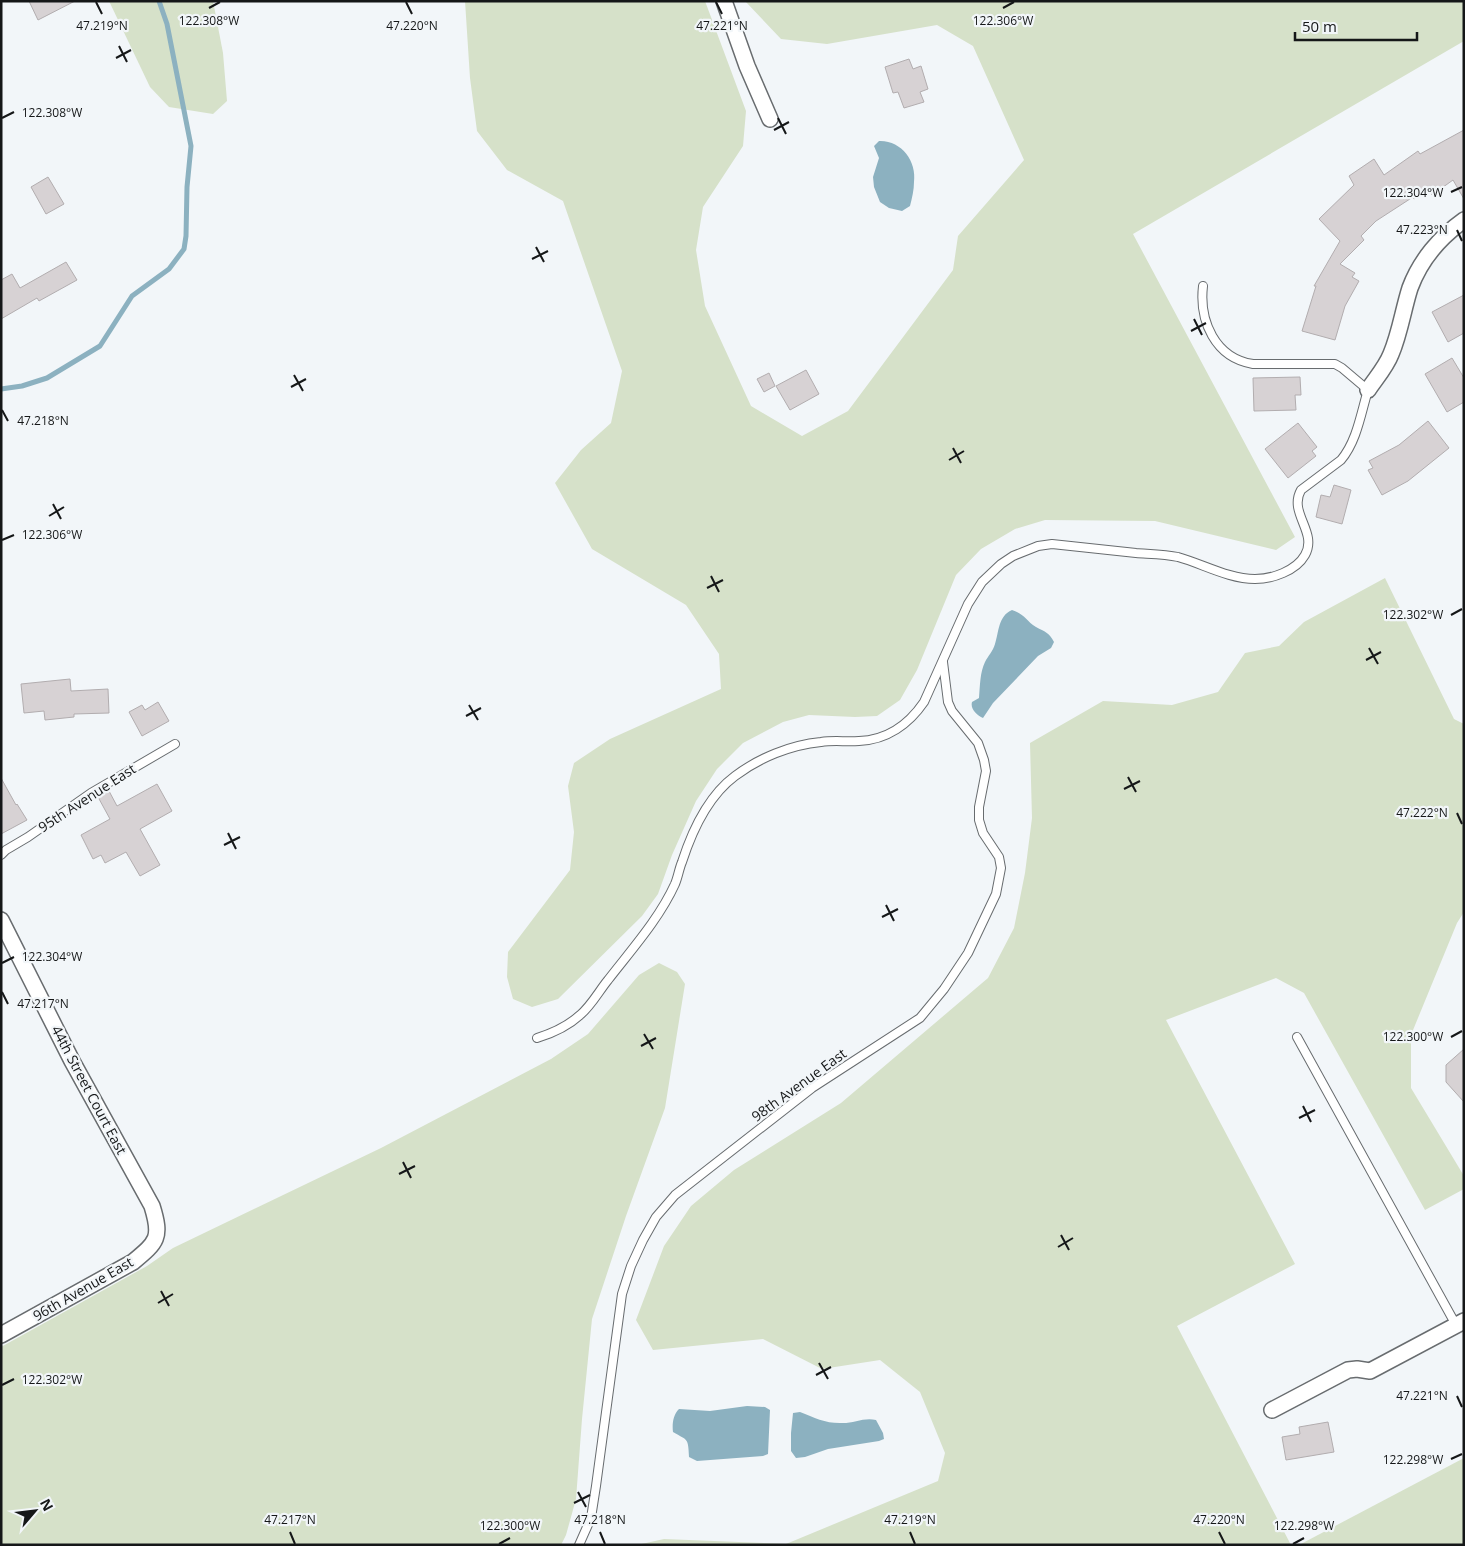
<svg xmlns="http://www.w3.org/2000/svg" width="1465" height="1546" viewBox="0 0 1465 1546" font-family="'Open Sans',sans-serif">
  <rect width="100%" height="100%" fill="#f2f6f9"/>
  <g fill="#d6e1c9">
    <path d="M109,1H213L223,53L227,101L213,114L169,107L150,87Z"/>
    <path d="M465,1H705L746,111L743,146L703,207L696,250L705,306L751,406L802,436L848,411L953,270L958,236L1024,160L973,46L937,25L827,44L781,39L745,1H1464V41L1133,234L1295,537L1276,550L1155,521L1045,520L1015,529L981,549L956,575L917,670L900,700L877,716L855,717L809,715L783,722L743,743L717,769L696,801L672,855L658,894L642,916L558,999L532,1007L513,999L507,977L508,952L570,870L574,832L568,786L574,763L610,739L721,689L719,654L686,605L592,549L555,483L581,450L611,423L622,371L563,201L507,170L477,131L470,78Z"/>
    <path d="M1385,578L1454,719L1464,724V912L1457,923L1411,1035V1088L1464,1176V1189L1425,1210L1304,993L1276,978L1166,1020L1295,1264L1177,1326L1291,1545H637L664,1539L786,1544L938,1481L945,1453L920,1392L880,1360L822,1369L763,1339L653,1350L636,1320L664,1246L691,1206L734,1170L841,1103L988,978L1014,928L1025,873L1032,818L1030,743L1103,701L1172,705L1218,692L1245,653L1279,646L1304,622Z"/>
    <path d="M659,963L677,972L685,984L665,1108L626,1216L592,1319L582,1419L576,1499L566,1535L561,1545H1V1347L147,1266L173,1248L381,1148L551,1059L588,1034L639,975Z"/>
    <path d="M1464,1458V1545H1299Z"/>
  </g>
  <g fill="#8cb1c0">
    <path d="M879,141C901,140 917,161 914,182C914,190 912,198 910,206L902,211L889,208L880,202L874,187L873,177L879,158L874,146Z"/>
    <path d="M1012,610C1025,614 1026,621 1036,627C1045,632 1049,632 1054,642L1051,648L1038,656L993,703L983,718C977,715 970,709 972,702L979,698C980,686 980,672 985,662C988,656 993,651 995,644C999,632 998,616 1012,610Z"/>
    <path d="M747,1406L765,1407L770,1410L768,1454L763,1456L697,1461L689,1457C688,1437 688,1441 673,1432C672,1424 673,1415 679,1409L710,1411Z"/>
    <path d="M800,1412C815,1418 827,1424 843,1423C854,1423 865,1417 876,1420L883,1433L884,1439L879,1441L828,1449L805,1457L796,1458L791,1451V1433L793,1413Z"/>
  </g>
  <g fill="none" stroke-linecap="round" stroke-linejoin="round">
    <path stroke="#8cb1c0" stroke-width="5" d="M1,389L22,386L47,378L100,346L132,296L169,269L184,249L186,236L187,187L191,146L167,24L159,1"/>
  </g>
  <g fill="#d7d2d4" stroke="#b2adaf">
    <path d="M29,1H75L38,20Z"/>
    <path d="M909,59L913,69L921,66L928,89L920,92L924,102L904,108L898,92L893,93L885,67Z"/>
    <path d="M1464,130V199L1453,180L1432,195L1428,189L1414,199L1413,197L1376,221L1361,236L1364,240L1340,264L1355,273L1352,277L1359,281L1345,306L1335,340L1302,331L1316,286H1314L1340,241L1319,219L1354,185L1349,176L1374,159L1384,175L1418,151L1420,154Z"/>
    <path d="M48,177L64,204L46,214L31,187Z"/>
    <path d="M66,262L77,280L39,301L37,298L1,319V280L12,274L20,288Z"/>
    <path d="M1464,295V333L1448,342L1432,312Z"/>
    <path d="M1452,358L1464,378V402L1447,412L1425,374Z"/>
    <path d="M806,370L819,394L790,410L776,386Z"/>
    <path d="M769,373L775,386L764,392L757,379Z"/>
    <path d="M1300,377L1301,395H1295L1296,410L1254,411L1253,378Z"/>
    <path d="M1428,421L1449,448L1408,481L1382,495L1368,470L1373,468L1369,461L1399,445Z"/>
    <path d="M1298,423L1317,447L1312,451L1316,456L1288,478L1265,449Z"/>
    <path d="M1334,485L1351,490L1342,524L1316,517L1321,495L1330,497Z"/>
    <path d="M70,679L71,691L108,689L109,713L74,714V717L45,720L44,711L24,713L21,684Z"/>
    <path d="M158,702L169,721L142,736L129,712L142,705L145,710Z"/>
    <path d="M1,778L16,805L17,804L27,820L1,834Z"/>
    <path d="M157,784L172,811L140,829L160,865L140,876L126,852L105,863L101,855L93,859L81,835L110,819L98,797L109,791L117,806Z"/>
    <path d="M1464,1049V1102L1446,1082V1065Z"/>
    <path d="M1328,1422L1334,1452L1286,1460L1282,1437L1300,1434L1299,1427Z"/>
  </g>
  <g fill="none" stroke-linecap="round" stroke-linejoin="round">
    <defs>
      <g id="lane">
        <path d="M1,855L6,850L28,837L91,793L175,744"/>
        <path d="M1297,1037L1456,1325"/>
        <path d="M537,1038C553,1033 568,1026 580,1015C591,1006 599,991 608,980C632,949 659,919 675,884C678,877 679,869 682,862C692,831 708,796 735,776C759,758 790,745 821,742C834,740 846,742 859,741C887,740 909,724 924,702L968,604L982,582L1001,564L1013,556L1038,546L1052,544C1080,547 1108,550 1136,553C1150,554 1165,554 1178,557C1203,564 1229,579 1255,579C1272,579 1296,571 1305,555C1318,532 1288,513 1301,490L1341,460C1357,441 1361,413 1368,390L1342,368L1335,364H1253C1215,358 1199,321 1203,286"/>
        <path d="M579,1545L591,1518L596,1486L622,1294L631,1266L643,1240L656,1217L675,1195L812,1088L920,1018L944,989L968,953L996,894L1001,868L999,857L983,833L979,820V807L986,771L984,760L978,743L952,711L948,702L943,662"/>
      </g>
      <g id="street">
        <path d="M724,1L747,66L770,119"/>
        <path d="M1368,390C1376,378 1386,367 1391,354C1400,333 1403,310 1410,288C1420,261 1440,237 1464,220"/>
        <path d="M1,920L72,1061L152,1206C162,1238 157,1242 133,1262L1,1335"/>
        <path d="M1272,1410L1348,1370L1357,1369L1370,1371L1464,1321"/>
      </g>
    </defs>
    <use href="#lane" stroke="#686c6f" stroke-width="10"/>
    <use href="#street" stroke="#686c6f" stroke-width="18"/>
    <use href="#lane" stroke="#fff" stroke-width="8"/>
    <use href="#street" stroke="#fff" stroke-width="15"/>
  </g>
  <path fill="none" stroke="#151718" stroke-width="2" d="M96,2L102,14M406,2L412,14M716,2L722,14M209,8L220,2M1003,8L1014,2M119,46L127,62M116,58L131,50M2,118L14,112M778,118L786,134M774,130L789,122M1451,192L1462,187M1457,230L1462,241M536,247L544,262M532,259L548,251M1194,319L1202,335M1191,331L1206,323M294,375L303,391M291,387L306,379M2,410L8,421M953,448L961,463M949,460L964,451M53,504L61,519M49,516L64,507M2,540L14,535M711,576L719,592M707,588L723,580M1451,615L1462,609M1369,648L1378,664M1366,660L1381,652M469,705L478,720M466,716L481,708M1128,777L1136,792M1124,789L1140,781M1457,813L1462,824M228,833L236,849M224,845L240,837M886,905L894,921M882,917L898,909M2,963L14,957M2,992L8,1004M644,1034L653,1049M1451,1037L1462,1031M641,1046L656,1038M1303,1106L1311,1122M1299,1118L1315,1110M403,1162L411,1178M399,1174L415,1166M1061,1235L1069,1250M1058,1247L1073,1238M161,1291L169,1306M158,1303L173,1294M819,1363L828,1379M816,1375L831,1367M2,1385L14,1379M1457,1396L1462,1407M1451,1459L1462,1454M578,1492L586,1507M574,1503L590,1495M290,1532L295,1544M600,1532L605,1544M910,1532L915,1544M1219,1532L1225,1544M499,1544L510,1538M1293,1544L1304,1538"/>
  <g text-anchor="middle" stroke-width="4.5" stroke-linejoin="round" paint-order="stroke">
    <g font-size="14" fill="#151718" stroke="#f2f6f9">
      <text transform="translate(87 798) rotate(-33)" y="5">95th Avenue East</text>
      <text transform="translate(799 1085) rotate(-36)" y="5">98th Avenue East</text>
      <text transform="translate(89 1090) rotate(62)" y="5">44th Street Court East</text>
      <text transform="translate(83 1289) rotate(-30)" y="5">96th Avenue East</text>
    </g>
  </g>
  <g font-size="12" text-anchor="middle" fill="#151718" stroke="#f2f6f9" stroke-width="4.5" stroke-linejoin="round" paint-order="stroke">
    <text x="209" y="25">122.308°W</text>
    <text x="1003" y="25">122.306°W</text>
    <text x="102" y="30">47.219°N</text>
    <text x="412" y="30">47.220°N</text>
    <text x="722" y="30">47.221°N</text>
    <text x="52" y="117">122.308°W</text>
    <text x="1413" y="197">122.304°W</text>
    <text x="1422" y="234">47.223°N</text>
    <text x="43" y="425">47.218°N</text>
    <text x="52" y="539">122.306°W</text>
    <text x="1413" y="619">122.302°W</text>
    <text x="1422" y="817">47.222°N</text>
    <text x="52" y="961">122.304°W</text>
    <text x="43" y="1008">47.217°N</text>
    <text x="1413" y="1041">122.300°W</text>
    <text x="52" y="1384">122.302°W</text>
    <text x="1422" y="1400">47.221°N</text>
    <text x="1413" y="1464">122.298°W</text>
    <text x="290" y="1524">47.217°N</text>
    <text x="600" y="1524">47.218°N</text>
    <text x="910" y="1524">47.219°N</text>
    <text x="1219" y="1524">47.220°N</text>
    <text x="510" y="1530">122.300°W</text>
    <text x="1304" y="1530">122.298°W</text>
  </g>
  <rect width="1465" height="1546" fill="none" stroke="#151718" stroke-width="5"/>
  <g transform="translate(35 1511) rotate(62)" stroke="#f2f6f9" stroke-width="4" paint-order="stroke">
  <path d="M0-4L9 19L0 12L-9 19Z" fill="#151718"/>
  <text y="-8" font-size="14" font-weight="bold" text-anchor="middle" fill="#151718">N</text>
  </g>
  <path d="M1295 32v8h122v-8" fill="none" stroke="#151718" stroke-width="2.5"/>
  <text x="1302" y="32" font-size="15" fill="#151718" stroke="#f2f6f9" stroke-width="4" paint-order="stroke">50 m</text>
</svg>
